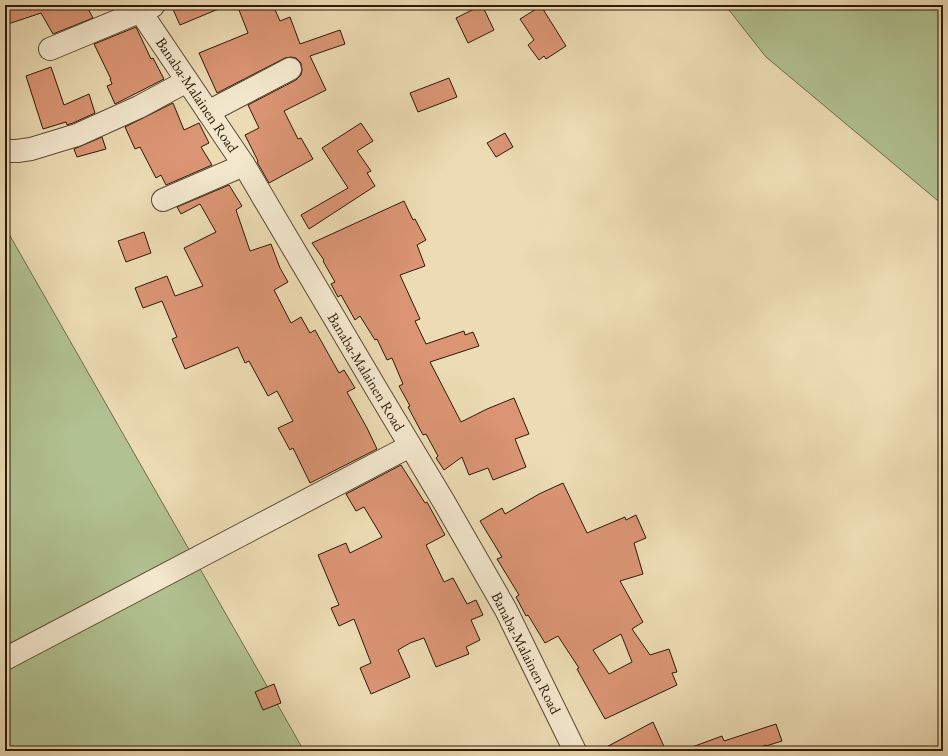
<svg xmlns="http://www.w3.org/2000/svg" width="948" height="756" viewBox="0 0 948 756" font-family="'EB Garamond',serif">
  <rect width="100%" height="100%" fill="#ecdbb3"/>
  <filter id="stains"><feTurbulence type="fractalNoise" baseFrequency=".005" numOctaves="4"/><feColorMatrix values="0 0 0 0 .2 0 0 0 0 .09 0 0 0 0 .02 0 0 0 .5 -.17"/></filter>
  <radialGradient id="worn" r=".72"><stop offset=".6" stop-color="#630" stop-opacity="0"/><stop offset="1" stop-color="#630" stop-opacity=".3"/></radialGradient>
  <g fill="#b1c191" stroke="#6f6d4c">
    <path d="M725,5H943V205L766,57Z"/>
    <path d="M5,227L304,751H5Z"/>
  </g>
  <g fill="#db9574" stroke="#2d1907" fill-rule="evenodd">
    <path d="M5,5H86L93,18L53,34L41,13L5,25Z"/>
    <path d="M171,5H228L180,25Z"/>
    <path d="M250,5H273L280,21L290,17L300,44L340,30L345,44L310,56L326,90L284,111L298,139L301,138L313,159L269,183L257,162L258,161L245,135L259,128L248,105L296,80L301,75L302,70L301,63L296,58L291,57L285,58L217,93L199,53L248,33L239,10Z"/>
    <path d="M482,5L494,30L468,43L456,18Z"/>
    <path d="M541,6L566,46L546,59L544,56L539,60L528,45L534,40L520,19Z"/>
    <path d="M136,27L151,59L153,58L164,79L115,104L107,86L112,84L110,79H111L94,44Z"/>
    <path d="M51,67L64,105L89,94L95,113L73,123L67,125L66,122L43,129L26,76Z"/>
    <path d="M449,78L457,97L418,112L410,93Z"/>
    <path d="M173,103L184,130L199,123L209,143L201,147L212,165L166,185L161,175L156,178L140,147L135,149L125,127Z"/>
    <path d="M361,123L373,141L357,151L371,171L367,173L375,186L309,229L301,215L348,188L322,148Z"/>
    <path d="M505,133L513,147L496,157L487,143Z"/>
    <path d="M102,137L106,149L77,157L74,149Z"/>
    <path d="M229,185L242,206L236,210L250,251L271,244L280,268L288,282L274,290L291,323L301,317L310,333L315,330L339,373L344,370L355,388L347,392L367,428L377,449L310,483L293,448L290,450L278,428L293,421L277,391L268,396L249,361L245,363L238,347L185,369L172,339L177,337L162,301L143,308L135,288L167,276L175,296L203,286L184,248L216,232L200,204L181,214L177,207Z"/>
    <path d="M404,201L413,220L415,219L426,240L417,245L425,266L400,275L420,319L415,321L426,344L464,331L465,335L473,332L479,346L430,362L461,422L487,409L514,398L529,434L515,439L526,467L493,480L488,468L469,475L462,457L444,470L436,458L438,456L426,434L423,435L408,407L410,406L399,386L403,384L392,358L387,360L377,339L375,340L360,316L355,320L341,295L338,297L331,284L335,282L323,261L324,260L312,243Z"/>
    <path d="M144,232L151,253L126,262L118,241Z"/>
    <path d="M401,465L425,503L427,502L445,535L426,545L444,582L453,578L467,604L476,600L483,615L471,620L480,640L466,647L469,654L436,667L424,638L410,643L398,650L410,677L371,694L360,668L371,663L354,619L339,626L331,608L339,605L318,555L346,543L350,553L382,537L364,507L356,511L346,494Z"/>
    <path d="M563,483L587,533L625,517L626,520L636,515L646,538L634,543L643,574L620,581L643,622L632,629L650,655L669,649L677,672L672,673L677,685L605,719L577,669L579,668L558,636L545,643L528,615L526,616L516,597L519,595L497,559L502,557L480,521L502,508L505,514L539,494ZM621,634L632,662L609,674L593,650Z"/>
    <path d="M274,684L281,703L263,710L255,692Z"/>
    <path d="M653,722L666,751H599Z"/>
    <path d="M776,724L782,741L766,746V745L748,751H685L684,750L722,736L724,741Z"/>
  </g>
  <g fill="none" stroke-linecap="round" stroke-linejoin="round">
    <defs>
      <g id="minor">
        <path d="M136,5L244,165L377,390L444,502L506,610L575,751"/>
        <path d="M50,49L153,6"/>
        <path d="M208,112L290,69"/>
        <path d="M5,149L8,151H17L31,149L77,135L139,107L187,81"/>
        <path d="M163,200L244,165"/>
        <path d="M5,659L410,446"/>
      </g>
    </defs>
    <use href="#minor" stroke="#5d4a32" stroke-width="24"/>
    <use href="#minor" stroke="#f3e8ce" stroke-width="22"/>
  </g>
  <g text-anchor="middle" stroke-width="3.5" stroke-linejoin="round" paint-order="stroke">
    <g font-size="15" fill="#2d1907" stroke="#f3e8ce">
      <text transform="translate(197 95) rotate(56)" y="5">Banaba-Malainen Road</text>
      <text transform="translate(366 372) rotate(59)" y="5">Banaba-Malainen Road</text>
      <text transform="translate(526 653) rotate(63)" y="5">Banaba-Malainen Road</text>
    </g>
  </g>
  <rect width="948" height="756" fill="none" stroke="#ecdbb3" stroke-width="20"/>
  <rect x="6" y="6" width="936" height="744" fill="none" stroke="#2d1907" stroke-width="2"/>
  <rect x="10" y="10" width="928" height="736" fill="none" stroke="#2d1907"/>
  <rect width="100%" height="100%" filter="url(#stains)"/>
  <rect width="100%" height="100%" fill="url(#worn)"/>
</svg>
